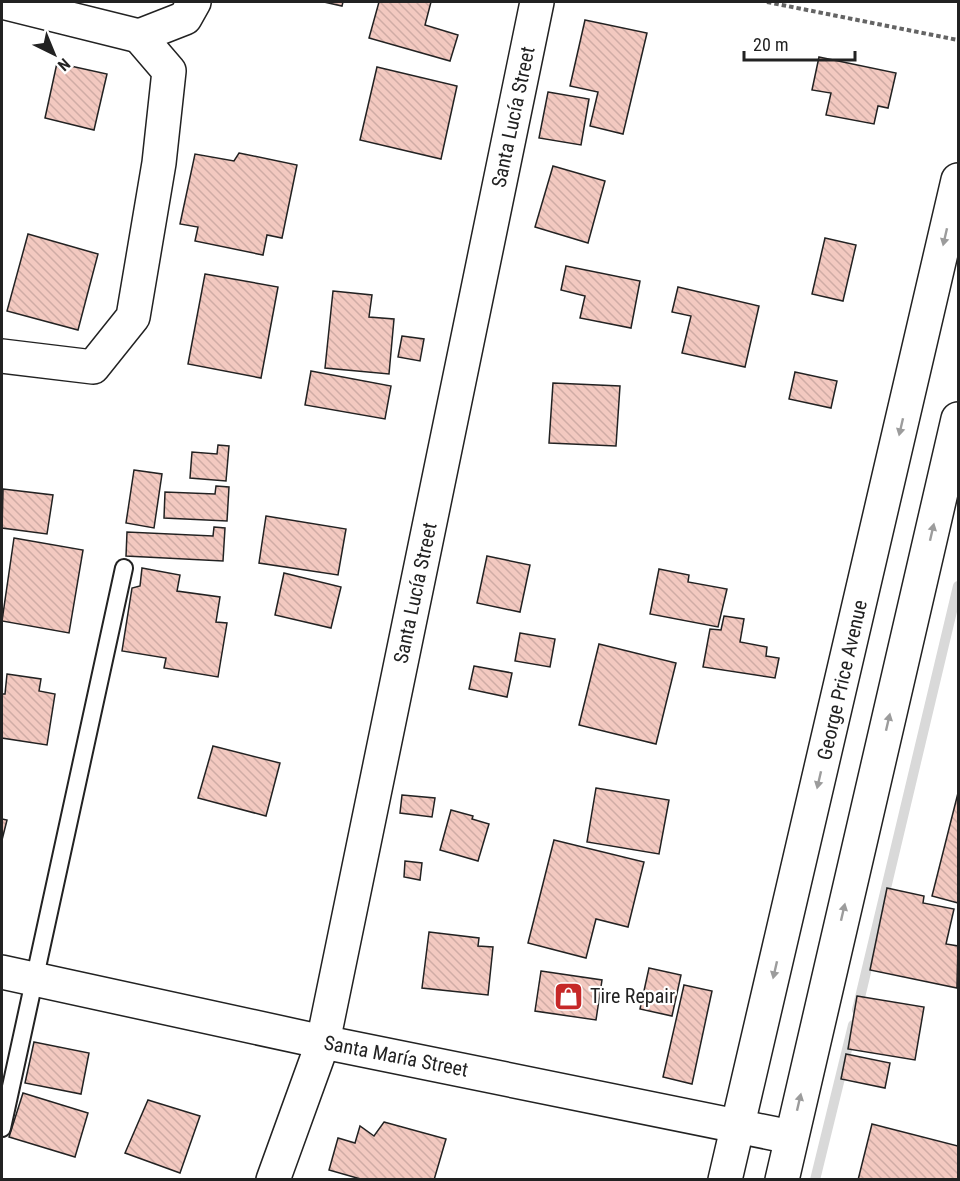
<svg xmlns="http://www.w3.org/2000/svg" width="960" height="1181" viewBox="0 0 960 1181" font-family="'Roboto Condensed',sans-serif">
  <defs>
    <pattern id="building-back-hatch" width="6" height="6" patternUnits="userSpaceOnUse" patternTransform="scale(1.5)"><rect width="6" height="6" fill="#f3c9c0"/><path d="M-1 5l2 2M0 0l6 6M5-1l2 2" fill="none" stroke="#d0aca5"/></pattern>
  </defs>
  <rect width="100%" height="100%" fill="#fff"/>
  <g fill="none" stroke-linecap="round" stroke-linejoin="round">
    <g stroke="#d9d9d9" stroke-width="10">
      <path d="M857,1010L958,586"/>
      <path d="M815,1180L853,1025"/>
    </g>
  </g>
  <g fill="url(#building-back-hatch)" stroke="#222" stroke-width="1.5">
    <path d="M324,2H343L342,6Z"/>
    <path d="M379,2H431L425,25L458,35L450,61L369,38Z"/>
    <path d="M585,20L647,33L623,134L590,126L598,92L570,86Z"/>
    <path d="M819,57L896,73L888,108L878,106L874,124L826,115L831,93L812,90Z"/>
    <path d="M57,63L107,74L94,130L45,118Z"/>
    <path d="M377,67L457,86L441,159L360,140Z"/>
    <path d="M548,92L589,99L581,145L539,138Z"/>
    <path d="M239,153L297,165L282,238L267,235L263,255L195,241L198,227L180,224L195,154L234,161Z"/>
    <path d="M553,166L605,181L588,243L535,227Z"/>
    <path d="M28,234L98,254L78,330L7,311Z"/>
    <path d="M825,238L856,245L843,301L812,294Z"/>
    <path d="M566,266L640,281L631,328L580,318L585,296L561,290Z"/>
    <path d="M205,274L278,287L261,378L188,364Z"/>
    <path d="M678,287L759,306L745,367L682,353L691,316L672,312Z"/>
    <path d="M333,291L372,295L369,317L394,319L389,374L325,368Z"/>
    <path d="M402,336L424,339L420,361L398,357Z"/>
    <path d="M311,371L391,386L385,419L305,405Z"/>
    <path d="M795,372L837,381L831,408L789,399Z"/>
    <path d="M553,383L620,386L616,446L549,443Z"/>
    <path d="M218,445L229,446L226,481L190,478L192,452L217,454Z"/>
    <path d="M134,470L162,474L154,528L126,523Z"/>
    <path d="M216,486L229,487L227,521L164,518L165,492L215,494Z"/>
    <path d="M3,489L53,495L47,534L2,528Z"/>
    <path d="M266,516L346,529L338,575L259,563Z"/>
    <path d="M214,527L225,528L223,561L126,556L127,532L213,536Z"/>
    <path d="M14,538L83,550L69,633L2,621Z"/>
    <path d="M487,556L530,565L520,612L477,603Z"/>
    <path d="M142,568L180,575L177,591L220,597L216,622L227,623L218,677L164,668L166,658L122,651L132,588L140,586Z"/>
    <path d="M659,569L689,575L688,582L727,589L718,627L650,614Z"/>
    <path d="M284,573L341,587L331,628L275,615Z"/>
    <path d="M724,616L744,619L740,642L767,647L766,656L779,658L775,678L703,667L710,629L721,630Z"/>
    <path d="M520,633L555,639L550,667L515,661Z"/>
    <path d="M599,644L676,663L656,744L579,725Z"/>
    <path d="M474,666L512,673L507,697L469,689Z"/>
    <path d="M7,674L41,679L39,691L55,694L47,745L2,738V694H5Z"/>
    <path d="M213,746L280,763L266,816L198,798Z"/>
    <path d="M596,788L669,800L659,854L587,842Z"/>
    <path d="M958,793V903L932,896Z"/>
    <path d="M402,795L435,798L432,817L400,813Z"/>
    <path d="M451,810L473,816L472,819L489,824L478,861L440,850Z"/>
    <path d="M2,819L7,820L2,840Z"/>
    <path d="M554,840L644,862L628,927L596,919L586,958L528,943Z"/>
    <path d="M405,861L422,863L420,880L404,877Z"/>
    <path d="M887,888L924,896L923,903L954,909L946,944L958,946L957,988L870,970Z"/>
    <path d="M429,932L479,938L478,946L493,947L488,995L422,988Z"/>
    <path d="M649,968L681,975L672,1016L640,1009Z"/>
    <path d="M541,971L602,980L596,1020L535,1011Z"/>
    <path d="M684,985L712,991L692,1084L663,1077Z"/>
    <path d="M857,996L924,1007L915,1060L848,1049Z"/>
    <path d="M34,1042L89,1053L81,1094L25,1083Z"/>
    <path d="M846,1054L890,1063L885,1088L841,1079Z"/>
    <path d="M23,1093L88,1113L75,1157L9,1137Z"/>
    <path d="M148,1100L200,1116L180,1173L125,1153Z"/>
    <path d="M384,1122L446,1139L434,1180H364L329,1170L338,1138L355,1143L360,1126L374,1136Z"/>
    <path d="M872,1124L958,1146V1180H858Z"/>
  </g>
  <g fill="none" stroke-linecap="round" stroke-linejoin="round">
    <defs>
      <path id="lane" d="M2,1128L124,568"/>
      <g id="street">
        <path d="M2,2L139,36L185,18L194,2"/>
        <path d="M2,356L93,367L133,317L159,163L169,71L139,36"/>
        <path d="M273,1180L323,1042L537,2"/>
      </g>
      <g id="secondary">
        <path d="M2,972L323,1042L791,1137"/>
        <path d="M725,1180L958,180"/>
        <path d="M782,1180L958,419"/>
      </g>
    </defs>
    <use href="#lane" stroke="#222" stroke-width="20"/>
    <use href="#street" stroke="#222" stroke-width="36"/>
    <use href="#secondary" stroke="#222" stroke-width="36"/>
    <path stroke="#646464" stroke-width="4" stroke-dasharray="4.5 3" stroke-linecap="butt" d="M767,2L958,40"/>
    <use href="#lane" stroke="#fff" stroke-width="16"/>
    <use href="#street" stroke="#fff" stroke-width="33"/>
    <use href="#secondary" stroke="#fff" stroke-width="33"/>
  </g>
  <defs><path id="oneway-solid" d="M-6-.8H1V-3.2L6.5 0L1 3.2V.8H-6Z" transform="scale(1.5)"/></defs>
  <g fill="#9c9c9c">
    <use href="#oneway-solid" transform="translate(945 237) rotate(103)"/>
    <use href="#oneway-solid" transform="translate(901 427) rotate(103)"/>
    <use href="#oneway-solid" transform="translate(932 532) rotate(-77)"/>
    <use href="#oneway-solid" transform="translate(888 722) rotate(-77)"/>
    <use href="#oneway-solid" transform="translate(819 780) rotate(103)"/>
    <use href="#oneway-solid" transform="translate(843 912) rotate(-77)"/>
    <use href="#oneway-solid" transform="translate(775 970) rotate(103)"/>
    <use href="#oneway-solid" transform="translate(799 1102) rotate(-77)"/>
  </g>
  <defs>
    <symbol id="shop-square" viewBox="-11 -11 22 22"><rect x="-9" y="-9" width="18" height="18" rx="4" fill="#c62828" stroke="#fff"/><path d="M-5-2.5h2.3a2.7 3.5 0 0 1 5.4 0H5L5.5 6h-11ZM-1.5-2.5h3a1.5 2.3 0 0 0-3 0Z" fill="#fff"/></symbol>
  </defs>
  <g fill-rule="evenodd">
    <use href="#shop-square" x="552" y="980" width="33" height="33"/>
  </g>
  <g text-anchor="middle" stroke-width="4.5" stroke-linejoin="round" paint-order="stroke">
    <g font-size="20" fill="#222" stroke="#fff">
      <text transform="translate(513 117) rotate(-78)" y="7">Santa Lucía Street</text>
      <text transform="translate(415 593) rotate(-78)" y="7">Santa Lucía Street</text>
      <text transform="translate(842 680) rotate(-77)" y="7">George Price Avenue</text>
      <text transform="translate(396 1056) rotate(11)" y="7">Santa María Street</text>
    </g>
    <g font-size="20" fill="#222" stroke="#fff" text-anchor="start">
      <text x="590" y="1003">Tire Repair</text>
    </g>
  </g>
  <rect width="960" height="1181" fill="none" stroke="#222222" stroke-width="6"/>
  <g transform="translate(54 54) rotate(137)" stroke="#ffffff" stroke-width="4.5" paint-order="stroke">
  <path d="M0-4.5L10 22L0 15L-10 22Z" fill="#222222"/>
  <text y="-9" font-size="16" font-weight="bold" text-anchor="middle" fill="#222222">N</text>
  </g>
  <path d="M744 51v9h111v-9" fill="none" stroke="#222222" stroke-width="3"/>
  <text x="753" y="51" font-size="18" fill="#222222" stroke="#ffffff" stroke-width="4.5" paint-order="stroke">20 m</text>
</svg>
